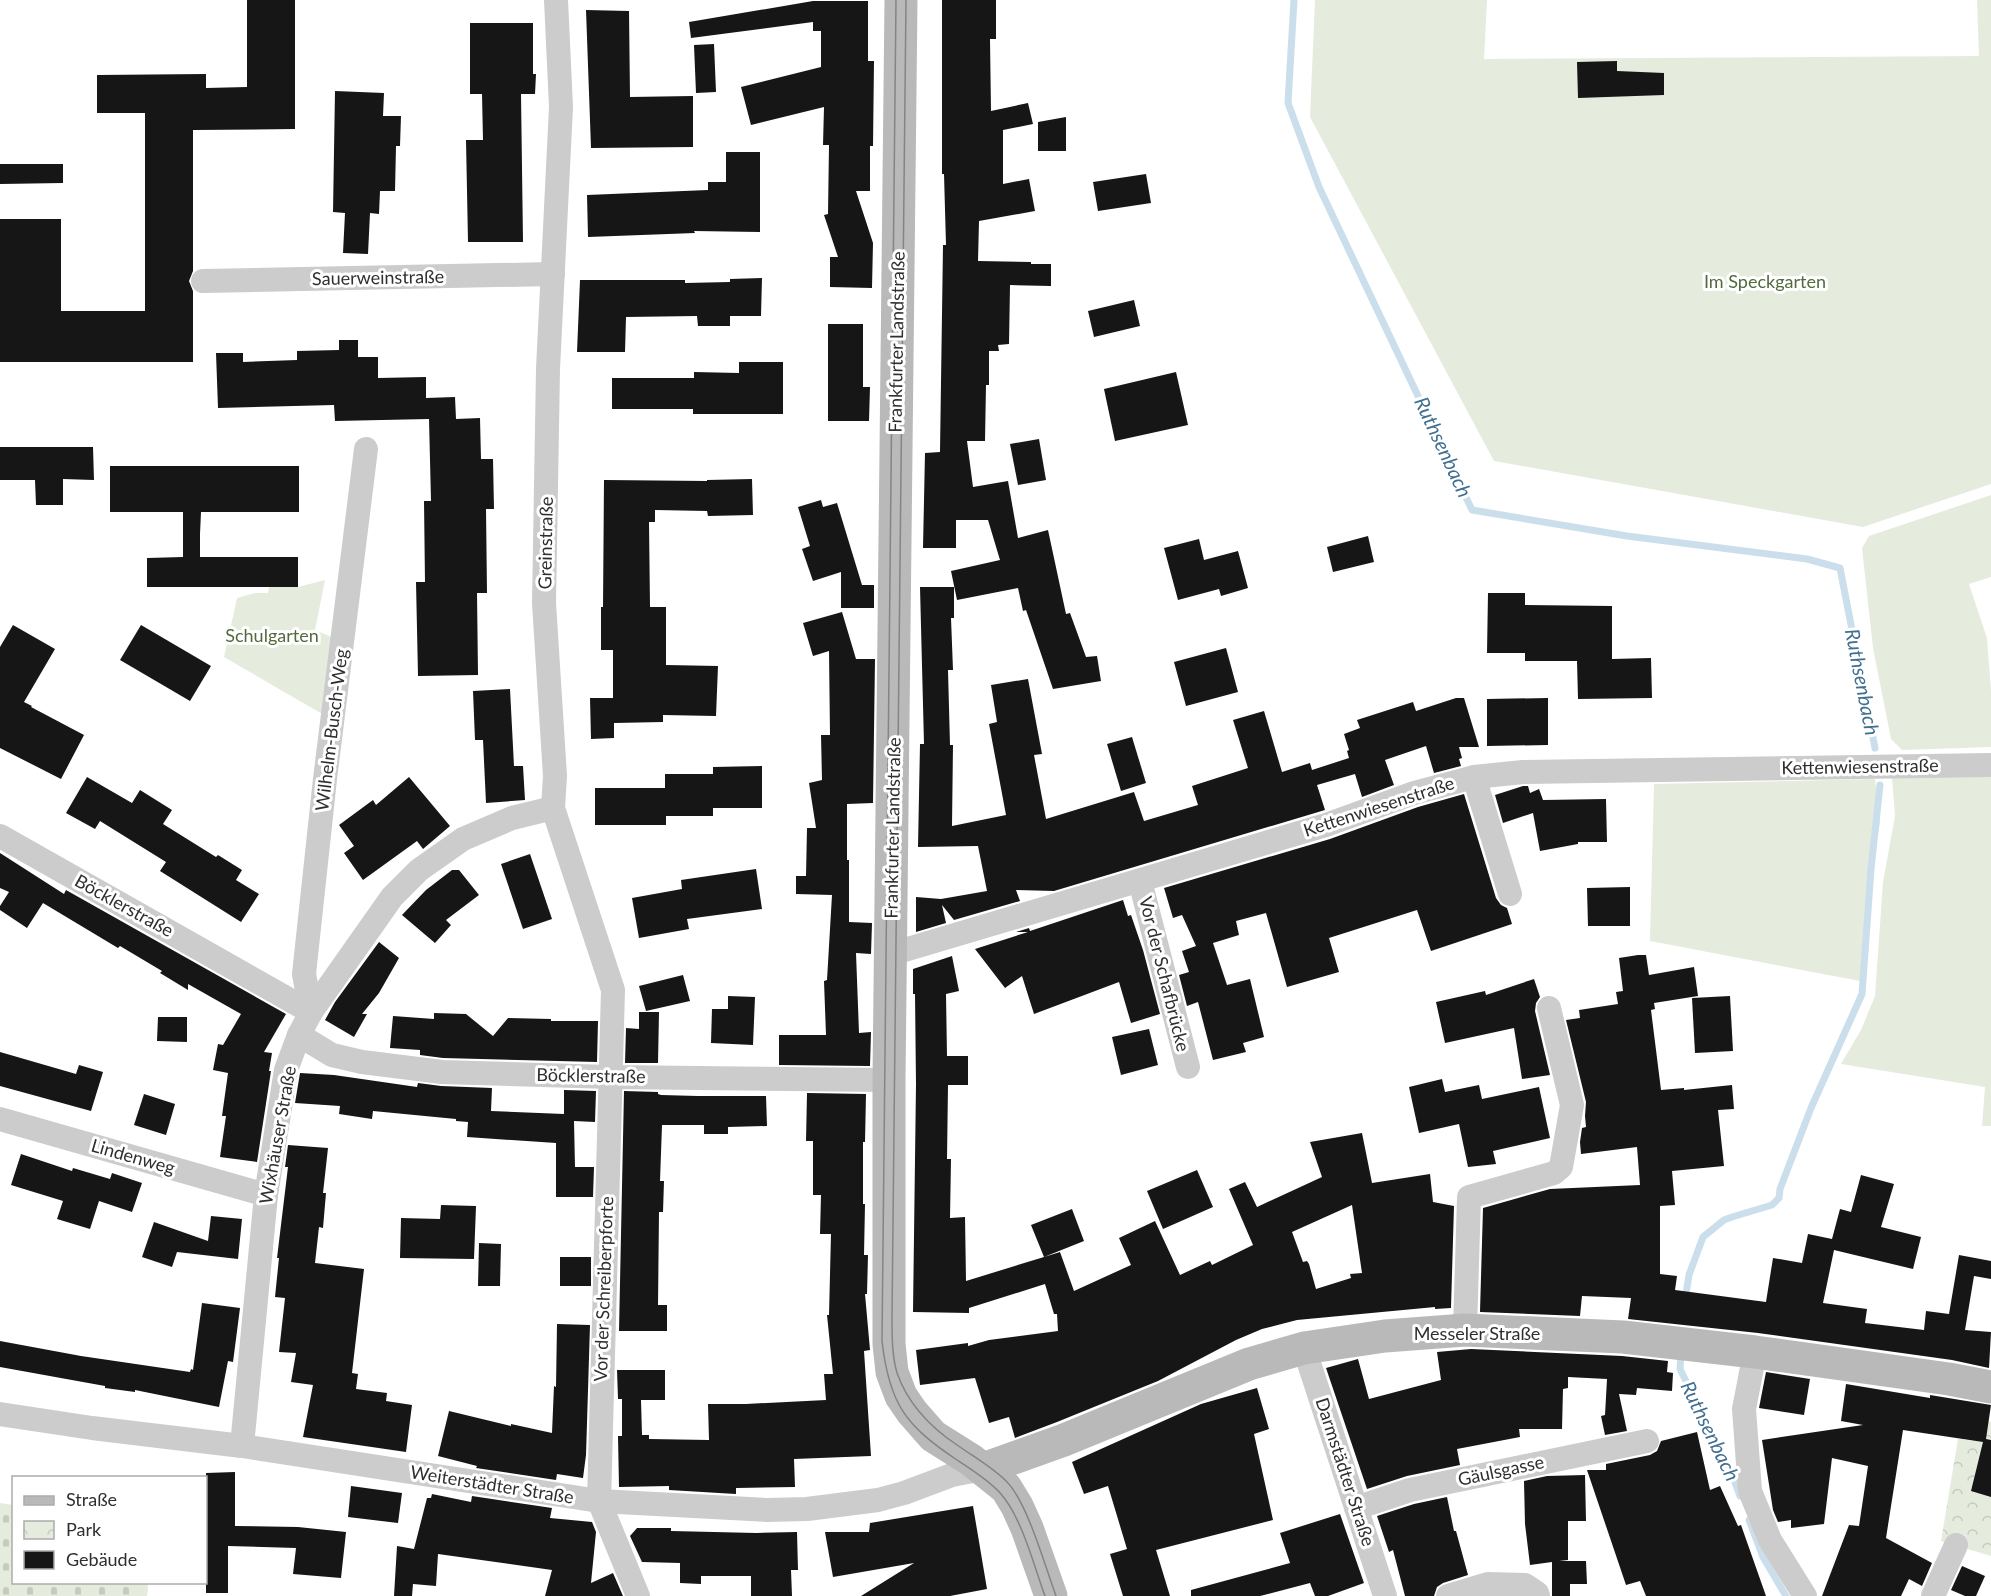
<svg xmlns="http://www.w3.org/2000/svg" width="1991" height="1596" viewBox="0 0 1991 1596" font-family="Lato,sans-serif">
  <defs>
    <pattern id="cemetery-stones" width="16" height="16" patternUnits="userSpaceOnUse" patternTransform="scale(1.5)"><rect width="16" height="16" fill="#e5ecde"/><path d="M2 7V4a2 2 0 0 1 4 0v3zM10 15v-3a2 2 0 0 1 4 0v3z" fill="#c5cbbf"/></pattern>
    <pattern id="park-crowns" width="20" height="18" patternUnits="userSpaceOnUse" patternTransform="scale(1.5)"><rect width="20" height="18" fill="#e5ecde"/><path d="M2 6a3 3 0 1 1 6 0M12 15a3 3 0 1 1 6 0" fill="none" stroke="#c5cbbf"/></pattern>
  </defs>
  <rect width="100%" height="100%" fill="#fff"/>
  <path fill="url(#cemetery-stones)" d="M0,1503L13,1505L14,1582L148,1583L147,1596H0Z"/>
  <path fill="url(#park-crowns)" d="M1988,1422H1991V1556L1941,1541L1958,1439L1985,1442Z"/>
  <g fill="#e5ecde">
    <path d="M1315,0H1487L1484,59L1979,56L1977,0H1991V484L1863,527L1494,461L1310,117Z"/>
    <path d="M1991,495V577L1969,584L1987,638L1991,691V747L1902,750L1891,739L1873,648L1862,548L1869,536Z"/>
    <path d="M325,580L315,630L334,638L324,715L224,657L237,598L255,593H268L269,587H298Z"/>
    <path d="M1991,776V1126H1982L1985,1087L1841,1064L1861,1030L1875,996L1883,882L1895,816L1892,778Z"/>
    <path d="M1875,779L1880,823L1870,874L1860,981L1650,941L1654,784Z"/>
  </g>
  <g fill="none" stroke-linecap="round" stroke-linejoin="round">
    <g stroke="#cbdeeb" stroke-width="7">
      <path d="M1294,0L1288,103L1319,187L1472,510L1627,536L1807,559L1840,568L1875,748"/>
      <path d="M1685,1300L1689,1275L1703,1237L1724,1220L1732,1217L1772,1205L1779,1198L1780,1189L1811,1108L1862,994L1871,869L1880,785"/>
      <path d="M1681,1353L1680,1369L1733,1477L1740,1496"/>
      <path d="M1749,1520L1763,1557L1786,1596"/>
    </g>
  </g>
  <g fill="#161616" fill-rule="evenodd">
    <path d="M247,0H295V129L193,130V271L189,281L193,291V362H0V219H61V311H145V113H97V75L206,74V88L247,87Z"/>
    <path d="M942,0H996V39H990L991,111L1028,103L1033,124L1003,130V184L1029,179L1035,211L979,221L978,261L1031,262V264H1051V286L1010,285L1009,344L998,345L999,351H989V385H986L985,441H967L973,487L1008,481L1018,538L1048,530L1066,614L1070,613L1086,657L1097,656L1101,681L1053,689L1026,610L1023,611L1018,588L957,600L951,571L1000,560L988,520H956V548H923L925,453L940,452L943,245H946L944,174H942Z"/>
    <path d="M813,1H868V61H874L873,146H870V191H856L873,243L872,288L830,287V257H838L824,215L828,214L829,145H823L824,107L751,125L741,87L821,67V31H813V22L691,38L689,22Z"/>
    <path d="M586,10L629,11L630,97L693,96V147L591,148Z"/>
    <path d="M470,23H533V74H536L535,94H521L523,242H468L466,140H483L482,94H470Z"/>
    <path d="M714,44L716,92L696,93L694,45Z"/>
    <path d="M1617,61V71L1664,73V95L1578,98L1577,62Z"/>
    <path d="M335,91L384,93L383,116H401L400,146H396L395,191H380L379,214L370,213L368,254L343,253L345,213L333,212Z"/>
    <path d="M1066,117V151H1038V122Z"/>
    <path d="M726,152H760V232L694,231L695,233L588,237L587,195L708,190V182H726Z"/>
    <path d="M0,164H63V183L0,184Z"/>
    <path d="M1146,174L1151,203L1098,211L1093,182Z"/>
    <path d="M762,278L761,316H730V326H698L697,316L626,317L625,352H577L580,280H685V283L730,282V279Z"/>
    <path d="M1134,300L1140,326L1094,337L1088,311Z"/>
    <path d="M828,324H863V387H870L869,421H828Z"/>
    <path d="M339,340H358V357H378V378L426,377V398L455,397L456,419L480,418L481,459H493L494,509H486L487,593H477L478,675L418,676L416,582H425L424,501H431L429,419L335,421L334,405L218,408L216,353H243V362L297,360V351L339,350Z"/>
    <path d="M739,362H783V414H693V409H612V378H694V372L739,373Z"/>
    <path d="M1176,372L1188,425L1115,441L1104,389Z"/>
    <path d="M1039,439L1046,480L1018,485L1010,444Z"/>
    <path d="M0,447H93L94,480L63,479V505H36L35,480H0Z"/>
    <path d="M110,466H299V512H201L200,534V557H298V587H147V558L183,557V512H110Z"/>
    <path d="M752,479L753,515L708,516L707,511L655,510V522H649L650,607H666V665L718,666L716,716L663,715V722L614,723V738L591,739L590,698H613V650H601V607H603L604,480L707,481V480Z"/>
    <path d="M821,500L823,507L837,503L862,585H874V608H841V572L813,581L802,549L810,546L798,507Z"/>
    <path d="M1368,536L1374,562L1333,572L1327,547Z"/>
    <path d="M1199,539L1204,560L1238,551L1248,588L1221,596L1219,589L1178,600L1164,548Z"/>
    <path d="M920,587H954V618H951L953,670H948L950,745H953L952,826L1006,815L989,724L997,722L991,685L1028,679L1042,754L1034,755L1046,819L1134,792L1144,821L1198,805L1192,786L1248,768L1233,720L1264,711L1282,772L1310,763L1312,770L1349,758L1347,751L1349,750L1344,734L1360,728L1357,720L1413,702L1416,711L1456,698H1464L1479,747H1459L1462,758L1459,759L1461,766L1434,773L1426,746L1385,760L1394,785L1362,797L1355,774L1317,785L1325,810L1054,891L1016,890L1020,901L954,920L942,905L946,923L916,932V897L941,899L987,891L978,846L918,847L920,744H924Z"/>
    <path d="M1488,593H1525V605L1612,606V659L1651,658L1652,698L1578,699L1577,661H1525V653H1487Z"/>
    <path d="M842,612L856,659H875L873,803L847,804V860H849V922L872,923L871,954L856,953L859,1033L871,1032L870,1066L779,1065V1035H826L824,981L827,980L832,895L796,894V876H806L807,828H816L809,783L822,780L821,735H830L829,651L813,656L803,623Z"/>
    <path d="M13,625L55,649L24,702L32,706L31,707L84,735L61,779L0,748V647Z"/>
    <path d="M141,625L211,666L190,701L120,660Z"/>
    <path d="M1226,648L1238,692L1186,706L1174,662Z"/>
    <path d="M510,689L514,766H523L525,800L486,803L483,740H475L473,691Z"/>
    <path d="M1548,698V745L1487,746V699Z"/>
    <path d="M1132,737L1146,783L1121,791L1107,744Z"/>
    <path d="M762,766V808H713V816H666V825H595V788H665V774H713V767Z"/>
    <path d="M87,777L132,803L140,790L172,810L163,824L216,857L218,855L242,870L236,880L259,894L241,922L160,871L166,862L100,821L95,829L66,813Z"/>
    <path d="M409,777L450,826L423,849L417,841L363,880L344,853L354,846L339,825L373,800L376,805Z"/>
    <path d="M1523,786H1528L1530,793L1539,789L1543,800L1606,799L1607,842H1578V844L1540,851L1533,813L1503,823L1495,795Z"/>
    <path d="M1464,794L1496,898L1501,905L1507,908L1512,924L1431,951L1417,910L1329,938L1339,972L1287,987L1266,913L1236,921L1239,935L1213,943L1227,985L1250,979L1264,1037L1243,1043L1246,1052L1213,1060L1198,1002L1187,1006L1179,975L1189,972L1182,951L1196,946L1182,915L1173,918L1164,888L1330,839L1418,807Z"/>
    <path d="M0,853L64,894L66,890L286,1014L264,1052L272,1053L269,1071H271L257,1162L220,1157L226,1116H222L228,1073L213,1070L218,1044L223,1045L241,1014L188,984V990L160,973L162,971L120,946L118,948L43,903L27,928L0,910V906L9,892L0,888Z"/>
    <path d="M530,854L552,919L523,929L501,864Z"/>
    <path d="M756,869L762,909L687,919L689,929L639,938L632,898L682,889L681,880Z"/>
    <path d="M452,870H459L479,895L446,920L451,925L435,943L402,915L426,890Z"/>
    <path d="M1630,887V926H1588L1587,888Z"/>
    <path d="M1123,900L1128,916L1131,915L1143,950L1160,1014L1131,1023L1119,982L1034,1014L1022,976L1005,988L975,949L1028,932H1016L1029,928L1030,931Z"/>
    <path d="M379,942L399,958L379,993L362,1014H367L354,1037L325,1020L335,1002Z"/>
    <path d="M1638,955H1646L1649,975L1694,967L1698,996L1654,1003L1655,1009L1651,1010L1661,1090L1684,1088V1090L1732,1085L1734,1109L1718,1110L1724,1166L1672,1171L1675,1205L1660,1206V1274L1677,1276L1675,1290L1766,1302L1773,1258L1802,1263L1808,1234L1832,1239L1840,1209L1851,1212L1861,1175L1894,1184L1881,1227L1921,1237L1913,1269L1834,1250L1823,1303L1867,1309L1865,1323L1924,1330L1926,1311L1949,1314L1959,1255L1991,1261V1279L1974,1276L1965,1330L1991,1332L1989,1368L1952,1360L1758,1333L1628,1319L1631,1298L1582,1296L1580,1316L1480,1312L1483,1208L1550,1189L1640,1185L1637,1147L1581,1154L1580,1142L1582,1128L1586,1127L1585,1116L1586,1102L1566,1020L1580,1018L1579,1010L1618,1004L1616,992L1623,991L1619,958Z"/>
    <path d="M952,956L959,991L946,994L947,1056H968V1085H948L947,1159H951L950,1218L965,1217L966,1281L1044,1257L1031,1225L1072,1209L1084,1241L1044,1257L1060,1252L1074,1291L1131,1265L1119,1238L1155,1221L1180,1275L1210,1261L1212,1265L1253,1245L1229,1189L1245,1182L1257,1207L1322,1177L1310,1142L1362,1133L1372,1183L1430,1174L1433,1202L1454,1206L1451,1308L1435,1309V1307L1297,1320L1262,1329L1236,1340L1158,1381L1057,1422L1015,1438L1009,1417L989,1423L975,1378L920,1385L916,1350L968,1343V1346L989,1340L1058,1331L1057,1314H1054L1045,1284L969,1308V1313L913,1312L916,1084L915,994H913V969ZM1352,1205L1362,1273L1350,1274L1351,1278L1316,1289L1309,1264L1307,1261L1303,1262L1292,1232Z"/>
    <path d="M683,975L690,1001L646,1011L639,986Z"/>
    <path d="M1534,979L1540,997L1536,1003L1535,1011L1550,1075L1522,1079L1514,1028L1445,1043L1436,1002L1485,991L1486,995Z"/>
    <path d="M728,996L755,997L753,1045L711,1043L712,1009H728Z"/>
    <path d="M1730,996L1733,1051L1695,1053L1692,998Z"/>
    <path d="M639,1012H659L658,1063H625L626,1028L639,1029Z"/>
    <path d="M434,1013L466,1014L493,1036L508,1018L551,1019V1021H598L597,1062L443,1058L420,1055V1050L390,1048L393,1016L434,1019Z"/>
    <path d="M158,1017H187V1042L157,1041Z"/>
    <path d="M1149,1029L1158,1065L1121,1075L1112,1037Z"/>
    <path d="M0,1052L76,1074L79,1065L103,1072L91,1111L0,1086Z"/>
    <path d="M300,1073L334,1075L417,1087L418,1083L441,1086L492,1088L491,1111L564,1114V1090L596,1091L595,1122L574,1121L575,1167H594L593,1197H556V1143L467,1137L468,1122L456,1121V1119L373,1111L372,1119L339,1114L340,1106L295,1103Z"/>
    <path d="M1442,1079L1445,1092L1479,1085L1482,1099L1539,1087L1550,1138L1493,1151L1496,1164L1468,1167L1459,1124L1419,1133L1409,1087Z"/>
    <path d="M624,1091L658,1092V1094L661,1095L698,1096H766L767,1126L728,1127V1134H704V1125H662L660,1181H664L663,1212H659L658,1305H667V1331H619Z"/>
    <path d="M807,1093L866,1094L865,1142H863V1204H865L864,1255H868L867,1294H865L870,1350L864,1351L871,1456L794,1459L795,1487L736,1488V1494L669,1490V1486L619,1487L618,1436H622V1399H618L617,1370H665V1400H641L642,1435H649V1439L709,1440L708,1404H746L826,1400L824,1374H833L827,1315H829L831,1234H820L821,1195H813V1141H806Z"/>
    <path d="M144,1094L175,1104L166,1135L134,1125Z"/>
    <path d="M288,1145L328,1148L323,1193H326L323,1228L319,1227L315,1263L364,1269L352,1373L358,1374L356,1389L387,1393L386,1401L412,1405L406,1452L303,1437L313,1385L291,1382L296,1353L279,1352L285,1298L275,1297L279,1258H277L288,1167H285Z"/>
    <path d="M21,1154L72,1171L73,1168L110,1179L112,1173L142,1183L132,1212L99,1201L90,1229L57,1219L63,1201L11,1185Z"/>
    <path d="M1197,1170L1213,1207L1163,1229L1147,1191Z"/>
    <path d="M441,1205L476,1206L474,1259L400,1258L401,1218L440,1219Z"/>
    <path d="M211,1216L242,1219L238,1259L177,1252L172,1267L142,1257L154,1222L208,1241Z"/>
    <path d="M479,1243L501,1244L500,1286H478Z"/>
    <rect x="560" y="1257" width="31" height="29"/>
    <path d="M202,1303L240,1308L233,1362L228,1361L219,1407L135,1390V1392L105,1388V1386L0,1367V1341L81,1356L190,1372L191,1369L193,1370Z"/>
    <path d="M557,1324L590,1325L586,1455L583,1478L557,1474L556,1480L476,1468L477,1466L438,1456L449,1411L511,1426V1424L552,1433L554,1386L556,1387Z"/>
    <path d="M1471,1349L1622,1356L1668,1361L1667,1372L1673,1373L1672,1391L1637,1388L1636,1395L1619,1394L1627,1431L1605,1435L1601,1416L1605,1415L1607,1379L1568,1377V1388L1563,1389L1562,1429H1519L1520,1437L1457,1449L1460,1465L1407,1476L1367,1489L1326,1368L1358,1359L1369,1399L1441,1380L1437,1352Z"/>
    <path d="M1766,1372L1810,1379L1804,1415L1759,1408Z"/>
    <path d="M1846,1384L1930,1398V1395L1991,1405L1986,1439L1991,1440V1497L1971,1491L1983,1442L1903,1430L1886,1538L1932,1563L1922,1586L1909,1579L1901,1596H1822L1849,1525L1859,1526L1868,1466L1832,1458L1824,1524L1791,1528V1520L1778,1522L1773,1510L1762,1440L1863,1425L1841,1421Z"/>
    <path d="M1257,1388L1269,1429L1254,1434L1273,1520L1156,1550L1170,1596H1123L1110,1554L1127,1549L1108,1486L1084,1494L1072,1462L1201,1404Z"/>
    <path d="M1697,1432L1710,1490L1720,1486L1738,1526L1741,1525L1766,1596H1646L1640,1581L1626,1585L1587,1470H1606V1464L1650,1455L1657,1451L1661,1441Z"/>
    <path d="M235,1472V1526L298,1527L346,1532L341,1578L293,1574L296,1548L228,1546V1593H206V1473Z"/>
    <path d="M1585,1475L1586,1521H1568V1560L1559,1561H1586L1587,1584H1570V1596H1552V1562L1530,1565L1525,1524L1524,1481L1547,1476Z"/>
    <path d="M351,1486L402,1493L398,1523L348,1517Z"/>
    <path d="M432,1494L471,1502L472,1496L552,1508L550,1518L592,1522L596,1532L591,1583L613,1573L623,1596H545L552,1570L438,1554L436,1586L413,1584L412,1596H394L397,1546L414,1549L427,1498H431Z"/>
    <path d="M1447,1497L1454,1531H1456L1468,1575L1443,1583L1437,1587L1434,1596H1405L1393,1550L1389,1552L1377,1516L1414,1504Z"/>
    <path d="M973,1506L987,1589L950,1596H861L914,1563L833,1577L825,1532H869L870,1523Z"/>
    <path d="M1340,1514L1364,1583L1328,1596H1315L1310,1583L1260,1596H1191V1590L1290,1563L1280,1533Z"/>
    <path d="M637,1528H671V1531L756,1533L797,1532L798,1570H791L792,1596H751V1576H701V1584L680,1583V1563L642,1562L630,1536Z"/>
    <path d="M1962,1566L1985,1576L1976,1596H1965L1951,1590Z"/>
  </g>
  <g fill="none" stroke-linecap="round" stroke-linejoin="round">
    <g stroke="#ccc" stroke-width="24">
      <path d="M556,0L561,107L548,369L544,603L555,776L553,808L613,990L599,1501L638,1596"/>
      <path d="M203,281L553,274"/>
      <path d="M1474,777L1510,894"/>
      <path d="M0,836L311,1012"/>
      <path d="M1140,881L1188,1067"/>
      <path d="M891,954L1326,825L1414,793L1474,777L1523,772L1991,765"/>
      <path d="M311,1012L304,974L325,779L366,449"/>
      <path d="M299,1035L332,1055L362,1062L442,1072L610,1077L889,1080"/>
      <path d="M0,1119L266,1195"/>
      <path d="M1465,1330L1469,1197L1554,1173L1561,1167L1572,1105L1549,1008"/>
      <path d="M1304,1348L1385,1596"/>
      <path d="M1755,1352L1744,1409L1750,1491L1770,1540L1805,1596"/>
      <path d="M0,1414L92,1428L242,1446L599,1501L767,1510L807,1509L878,1500L904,1493L952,1475L983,1469"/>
      <path d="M242,1446L266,1195L286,1070L299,1035L311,1012L392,897L419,870L463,839L512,818L553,808"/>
      <path d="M1356,1508L1410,1490L1647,1441"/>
      <path d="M1448,1596L1488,1584L1525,1585L1537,1593L1538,1596"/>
      <path d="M1933,1596L1956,1545"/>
    </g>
    <g stroke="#b9b9b9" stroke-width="33">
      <path d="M901,0L889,1080V1344L892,1372L901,1396L912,1412L933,1436L971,1460L1006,1488L1017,1506L1027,1528L1051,1596"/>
      <path d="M983,1469L1064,1440L1249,1364L1304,1348L1385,1336L1465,1330L1623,1337L1755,1352L1949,1379L1991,1387"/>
    </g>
    <g stroke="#848484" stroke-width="1.5">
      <path d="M896,0L882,1341C889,1404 906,1426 957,1460C972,1470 990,1481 1001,1494C1022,1518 1034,1566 1045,1596"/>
      <path d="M906,0L892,1318C892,1336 892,1356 897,1373C908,1404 930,1427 957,1445C974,1457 994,1468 1008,1483C1028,1505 1045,1566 1056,1596"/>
    </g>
  </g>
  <g text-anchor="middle" stroke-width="6" stroke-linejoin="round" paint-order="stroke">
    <g font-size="18" fill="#2f2f2f" stroke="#fff">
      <text transform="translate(378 278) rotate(-1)" y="6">Sauerweinstraße</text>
      <text transform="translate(897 342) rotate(-89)" y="6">Frankfurter Landstraße</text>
      <text transform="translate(546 543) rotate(-89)" y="6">Greinstraße</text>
      <text transform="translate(332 730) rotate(-83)" y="6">Wilhelm-Busch-Weg</text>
      <text transform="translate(1860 767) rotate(-1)" y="6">Kettenwiesenstraße</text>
      <text transform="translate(1379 807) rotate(-18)" y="6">Kettenwiesenstraße</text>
      <text transform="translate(893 828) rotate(-89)" y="6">Frankfurter Landstraße</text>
      <text transform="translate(124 906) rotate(29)" y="6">Böcklerstraße</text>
      <text transform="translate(1164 974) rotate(76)" y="6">Vor der Schafbrücke</text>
      <text transform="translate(591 1076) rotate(1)" y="6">Böcklerstraße</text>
      <text transform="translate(278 1135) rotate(-80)" y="6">Wixhäuser Straße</text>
      <text transform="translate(133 1157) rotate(16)" y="6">Lindenweg</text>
      <text transform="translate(604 1289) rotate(-88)" y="6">Vor der Schreiberpforte</text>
      <text x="1477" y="1340">Messeler Straße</text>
      <text transform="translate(1501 1471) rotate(-12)" y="6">Gäulsgasse</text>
      <text transform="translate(1345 1472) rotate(72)" y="6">Darmstädter Straße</text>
      <text transform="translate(492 1485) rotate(9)" y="6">Weiterstädter Straße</text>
    </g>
    <g font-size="18" fill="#526a3e" stroke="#fff">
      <text x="1765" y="288">Im Speckgarten</text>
      <text x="272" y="642">Schulgarten</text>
    </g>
    <g font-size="20" font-style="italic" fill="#406f8f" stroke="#fff">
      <text transform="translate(1443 447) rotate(65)" y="7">Ruthsenbach</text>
      <text transform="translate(1862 682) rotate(79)" y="7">Ruthsenbach</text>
      <text transform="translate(1710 1431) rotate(64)" y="7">Ruthsenbach</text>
    </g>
  </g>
  <rect x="12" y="1476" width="195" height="108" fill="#ffffff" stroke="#acacac" stroke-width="1.5"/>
  <rect x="24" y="1496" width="30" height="9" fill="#b9b9b9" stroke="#acacac" stroke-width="1.5"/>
  <text x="66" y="1506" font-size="18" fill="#2f2f2f">Straße</text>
  <rect x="24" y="1521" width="30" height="18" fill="url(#park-crowns)" stroke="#acacac" stroke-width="1.5"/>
  <text x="66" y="1536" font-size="18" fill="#2f2f2f">Park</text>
  <rect x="24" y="1551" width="30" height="18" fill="#161616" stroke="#acacac" stroke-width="1.5"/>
  <text x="66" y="1566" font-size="18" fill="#2f2f2f">Gebäude</text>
</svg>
